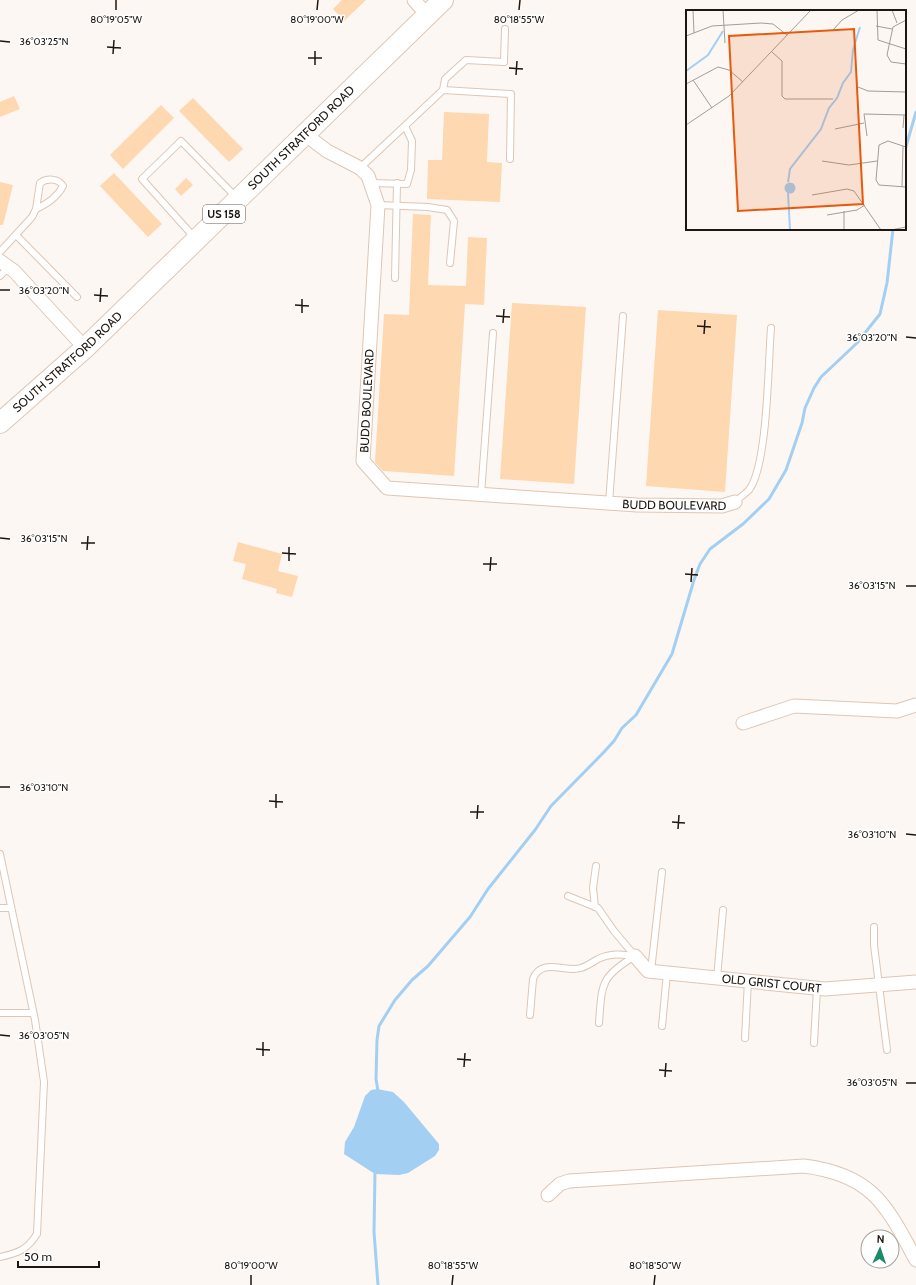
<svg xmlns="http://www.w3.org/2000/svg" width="916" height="1285" viewBox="0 0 916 1285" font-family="Cabin,sans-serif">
  <rect width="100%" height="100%" fill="#fcf7f3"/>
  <path fill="#a3cff2" d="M377,1089L393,1092L404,1102L439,1144V1150L435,1156L408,1173L399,1175L375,1174L344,1154L345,1142L354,1127L365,1096L371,1090Z"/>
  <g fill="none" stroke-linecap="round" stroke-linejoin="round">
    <g stroke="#a3cff2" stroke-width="3">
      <path d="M905,150L916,112"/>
      <path d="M378,1091L376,1079L377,1040L379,1026L395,1000L412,980L428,966L470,917L488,889L535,830L551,806L604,752L614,741L622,728L636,715L672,654L694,580L700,564L710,549L743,524L769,499L786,470L802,423L805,408L814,388L821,377L857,343L880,314L887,283L893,229"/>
      <path d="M375,1171L374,1232L378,1285"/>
    </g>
  </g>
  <g fill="#fed8b0">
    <path d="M342,0H366L344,21L333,9Z"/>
    <path d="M14,96L20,109L0,117V102Z"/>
    <path d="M193,98L243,149L229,162L179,111Z"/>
    <path d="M161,105L174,118L123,169L110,155Z"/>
    <path d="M444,112L489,114L487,162L502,163L500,202L427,199L428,160H442Z"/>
    <path d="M114,173L162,224L148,237L100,186Z"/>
    <path d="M186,178L193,185L181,196L175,189Z"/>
    <path d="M0,182L13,185L3,225H0Z"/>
    <path d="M413,214L431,215L428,285L466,286L468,237L487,238L484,305L465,304L454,476L383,471L375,462L384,314L409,315Z"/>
    <path d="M512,303L586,307L574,484L500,479Z"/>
    <path d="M658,310L737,315L725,492L646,486Z"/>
    <path d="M238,542L282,554L278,571L298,576L292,597L276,593L277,589L242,579L246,564L233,561Z"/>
  </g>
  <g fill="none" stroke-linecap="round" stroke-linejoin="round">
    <defs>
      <g id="lane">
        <path d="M443,90L445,79L466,60L504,62L505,29"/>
        <path d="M360,168L443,90L511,94L510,159"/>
        <path d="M370,183L407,184L411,170L412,141L405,126"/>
        <path d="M378,205L428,207L447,210L454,221L450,263"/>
        <path d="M16,235L77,297"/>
        <path d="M194,237L142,179L181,141L236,197"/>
        <path d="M0,252L32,217L36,209L40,183C47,178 58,178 63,186C57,198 47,204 36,209"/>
        <path d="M0,276L9,267"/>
        <path d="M395,278L397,183"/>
        <path d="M481,494L493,333"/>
        <path d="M735,502C739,498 745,494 749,490C768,465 768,363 771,328"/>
        <path d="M609,503L623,316"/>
        <path d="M0,854L35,1020L44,1082L37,1234C27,1250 18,1253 0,1257"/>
        <path d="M568,896L598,908L614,931L635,956"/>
        <path d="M595,907L593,888L596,866"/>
        <path d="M0,908H11"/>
        <path d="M874,927V945L887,1050"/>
        <path d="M651,971L662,872"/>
        <path d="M717,978L723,910"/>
        <path d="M0,1013H33"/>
        <path d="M530,1015L533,979C541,957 566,973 581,968C587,966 593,962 598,959C610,953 622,954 635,956"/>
        <path d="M599,1023C602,984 600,977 635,956"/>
        <path d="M662,1026L667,973"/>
        <path d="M745,1038L748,981"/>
        <path d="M814,1043L817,988"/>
      </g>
      <g id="street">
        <path d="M414,0L427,15"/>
        <path id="s1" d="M306,135L327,151L360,168L368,176L378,205L363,461L387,488L637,505L722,506L735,502"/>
        <path d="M0,261L14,271L85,348"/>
        <path d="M743,723L794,706L897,711L916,705"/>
        <path id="s2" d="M635,956L648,971L825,989L916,982"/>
        <path d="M548,1195L560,1184L569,1181L804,1166C873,1175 886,1205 916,1260"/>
      </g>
      <g id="primary">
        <path id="s3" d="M0,423L85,348L443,0"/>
      </g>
    </defs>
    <use href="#lane" stroke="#dec6b4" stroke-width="8"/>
    <use href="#street" stroke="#dec6b4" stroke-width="15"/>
    <use href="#primary" stroke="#dec6b4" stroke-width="22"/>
    <use href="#lane" stroke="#fff" stroke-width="6"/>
    <use href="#street" stroke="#fff" stroke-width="13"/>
    <use href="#primary" stroke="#fff" stroke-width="20"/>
  </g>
  <path fill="none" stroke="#1e160f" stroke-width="1.5" d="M116,10V0M317,10L318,0M519,10L520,0M0,41L10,42M107,47L121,48M113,54L114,40M308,58H322M315,65V51M509,68L523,69M516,75L517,61M0,290H10M94,295L108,296M100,302L101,288M295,305L309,306M302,313V299M496,316L510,317M503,323L504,309M697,326L711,327M704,334L705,320M906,337L916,338M0,538L10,539M81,543H95M87,550L88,536M282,553L296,554M289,561V547M483,564H497M490,571L491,557M685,574L698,575M691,582L692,568M906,586H916M0,787H10M269,801L283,802M276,808V794M470,812H484M477,819L478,805M672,822L685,823M678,829L679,815M906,834L916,835M0,1035L10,1036M256,1049L270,1050M263,1056V1042M457,1059L471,1060M464,1067L465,1053M659,1070L672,1071M665,1077L666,1063M906,1083H916M251,1285V1275M452,1285L453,1275M654,1285L655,1275"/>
  <g text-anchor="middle" stroke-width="3" stroke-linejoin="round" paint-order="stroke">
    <rect fill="#fff" stroke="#625c57" stroke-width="1" x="203" y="205" width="42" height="18" rx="3"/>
    <g font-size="11" font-weight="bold" fill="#1e160f">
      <text x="224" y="218">US 158</text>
    </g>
    <g font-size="12" fill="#1e160f" stroke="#fff">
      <text dy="4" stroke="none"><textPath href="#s3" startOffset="415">SOUTH STRATFORD ROAD</textPath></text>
      <text dy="4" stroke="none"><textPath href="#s3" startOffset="91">SOUTH STRATFORD ROAD</textPath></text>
      <text transform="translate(367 401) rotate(-87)" y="4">BUDD BOULEVARD</text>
      <text dy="4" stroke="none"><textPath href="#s1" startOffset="686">BUDD BOULEVARD</textPath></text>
      <text dy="4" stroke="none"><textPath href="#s2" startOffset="144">OLD GRIST COURT</textPath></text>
    </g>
  </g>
  <g transform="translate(686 10)">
    <rect width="220" height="220" fill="#fcf7f3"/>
    <path d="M98.5 178a5.5 5.5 0 1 1 11 0a5.5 5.5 0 1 1-11 0Z" fill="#a3cff2"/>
    <path fill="none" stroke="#a3cff2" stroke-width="2" d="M0,61L22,45L37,21M102,172L104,159L135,119L143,98L151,88L157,73L165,62L167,40L174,17M102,183L104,220"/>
    <path fill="none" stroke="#a39d98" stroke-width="1" d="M7,0L8,23M37,0L39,33M191,0L192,30L220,39M206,0L211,13M220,10L207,17L201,45L205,52L220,54M190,16L206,19M147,20L156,10L173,0M0,26L26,16L75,13L87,14L101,25M86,42L96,51V86L99,89H147M7,70L26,98M0,74L32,57L43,60L57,72M172,77L182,81L220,82M0,115L43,86L125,0M217,118L218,105M149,119L178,113M181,126L178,104L220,105M220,137L202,131L193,135L190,170L193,175L220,177M136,151L163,155L191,151M216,177L217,136M126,185L161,179L168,181L195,220M158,201V220M141,205L171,200L179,195M205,220L220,217"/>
    <path fill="#e8590c" fill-opacity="0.15" stroke="#e8590c" stroke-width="2" d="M168,19L177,194L52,201L43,26Z"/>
    <rect width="220" height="220" fill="none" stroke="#1e160f" stroke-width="2"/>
  </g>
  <g font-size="10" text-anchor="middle" fill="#1e160f" stroke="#fff" stroke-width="3" stroke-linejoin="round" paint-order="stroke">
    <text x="116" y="23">80°19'05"W</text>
    <text x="317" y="23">80°19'00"W</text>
    <text x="519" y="23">80°18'55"W</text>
    <text x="44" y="45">36°03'25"N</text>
    <text x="44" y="294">36°03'20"N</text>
    <text x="872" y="341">36°03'20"N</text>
    <text x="44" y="542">36°03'15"N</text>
    <text x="872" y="589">36°03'15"N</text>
    <text x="44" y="791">36°03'10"N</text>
    <text x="872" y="838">36°03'10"N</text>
    <text x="44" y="1039">36°03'05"N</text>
    <text x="872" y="1086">36°03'05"N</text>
    <text x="251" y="1269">80°19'00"W</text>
    <text x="453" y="1269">80°18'55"W</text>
    <text x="655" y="1269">80°18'50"W</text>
  </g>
  <g transform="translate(880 1249) rotate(3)"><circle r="19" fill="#ffffff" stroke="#a5a29f"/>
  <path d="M0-3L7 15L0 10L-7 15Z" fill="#1b8a69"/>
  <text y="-6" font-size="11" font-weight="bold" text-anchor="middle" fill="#1e160f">N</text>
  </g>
  <path d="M18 1261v6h81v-6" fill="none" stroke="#1e160f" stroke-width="2"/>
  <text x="24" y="1261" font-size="12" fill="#1e160f" stroke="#ffffff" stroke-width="3" paint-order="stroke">50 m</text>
</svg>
